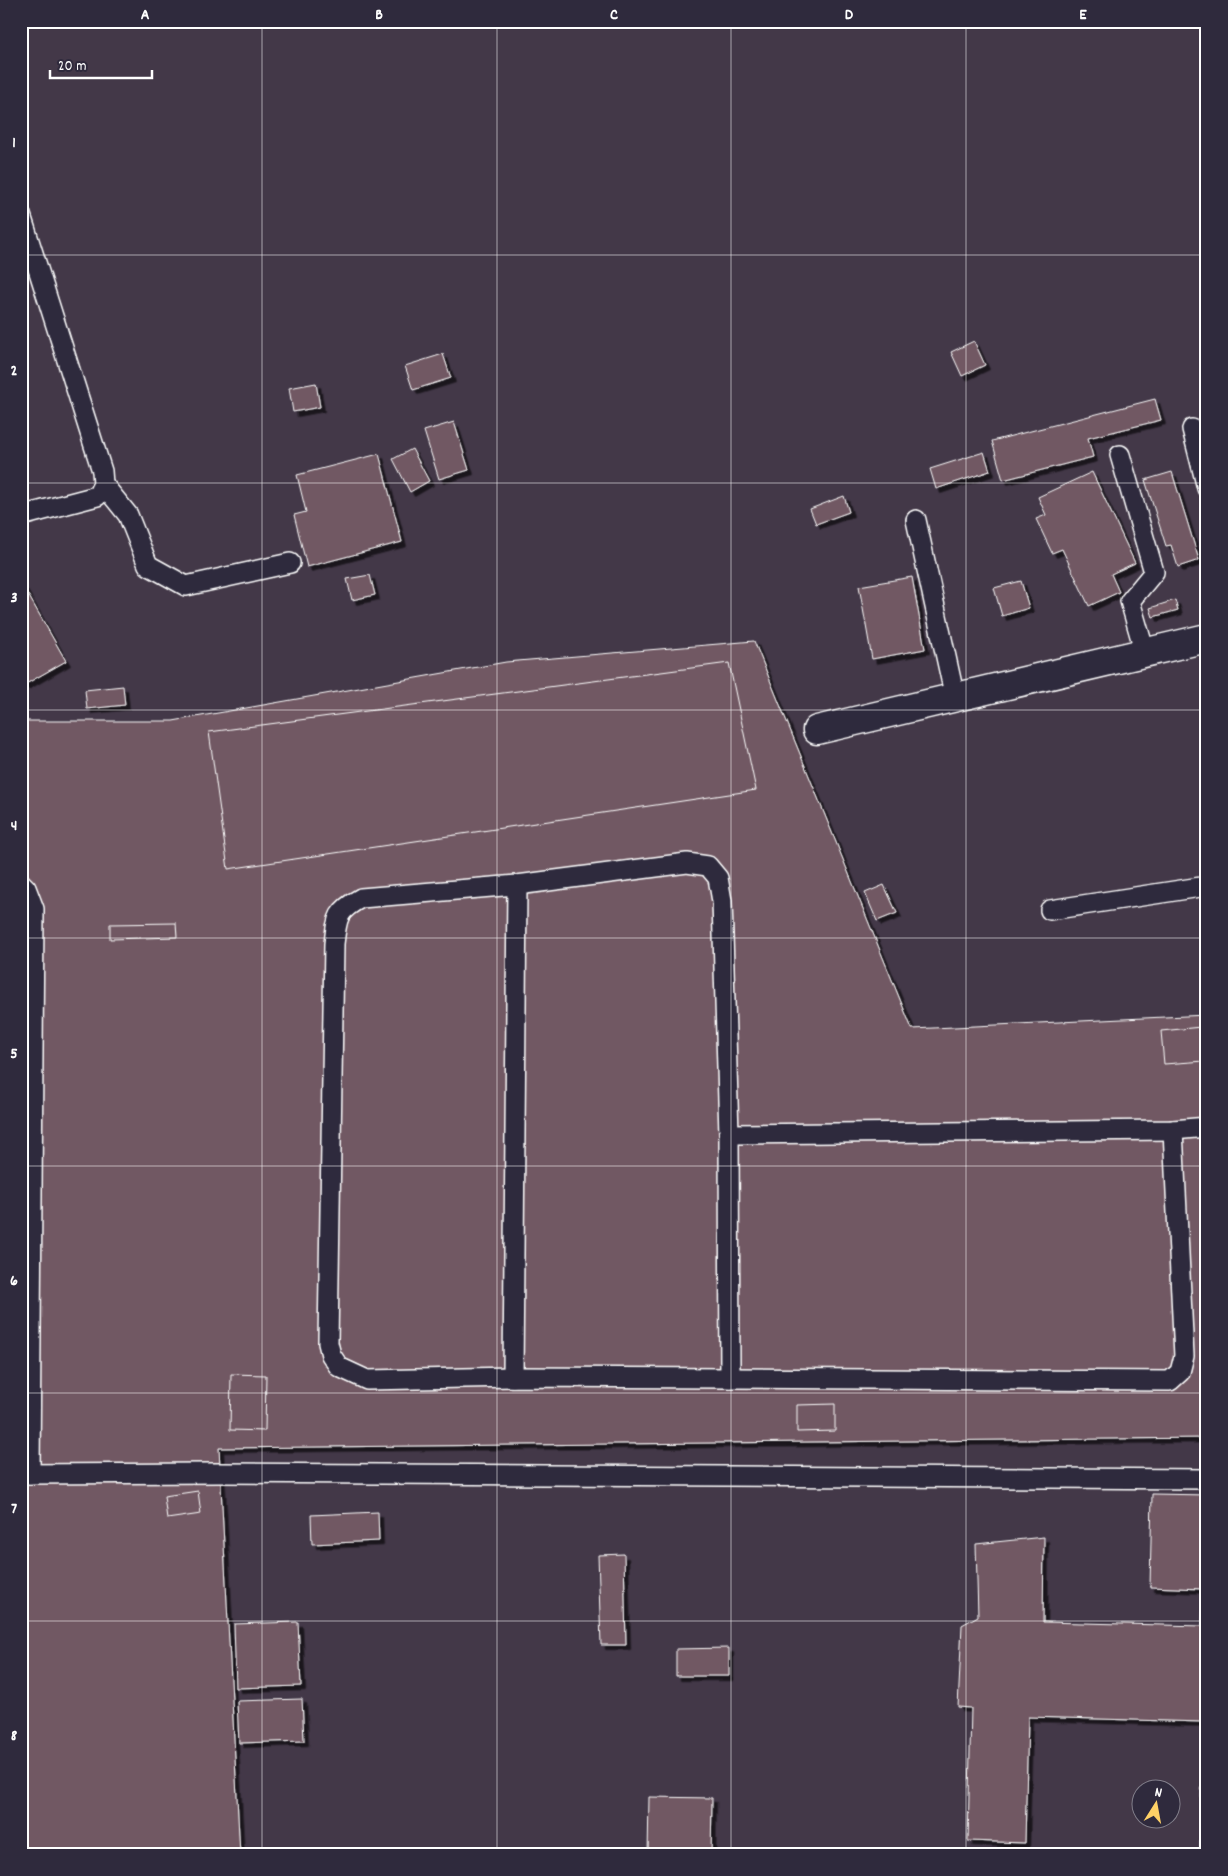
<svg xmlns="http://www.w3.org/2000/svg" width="1228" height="1876" viewBox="0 0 1228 1876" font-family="Dekko,sans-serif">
  <defs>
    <filter id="shadow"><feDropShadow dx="4.5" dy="4.5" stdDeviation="0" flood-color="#0009"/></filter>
  </defs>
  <rect width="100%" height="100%" fill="#433848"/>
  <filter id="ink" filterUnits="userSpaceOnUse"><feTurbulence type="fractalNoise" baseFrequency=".02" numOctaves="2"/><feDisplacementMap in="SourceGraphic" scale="10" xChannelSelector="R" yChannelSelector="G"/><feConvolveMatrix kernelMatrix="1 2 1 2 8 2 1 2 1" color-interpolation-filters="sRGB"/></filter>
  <g filter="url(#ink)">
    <g fill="#715963" stroke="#fff" filter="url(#shadow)">
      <path d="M974,341L985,365L962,376L951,352Z"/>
      <path d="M443,354L451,378L413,390L405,366Z"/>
      <path d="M316,383L320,407L293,412L289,388Z"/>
      <path d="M1155,399L1161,420L1088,438L1093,457L1003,480L992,441Z"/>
      <path d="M454,422L469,470L439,479L424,431Z"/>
      <path d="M412,449L429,481L410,492L393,459Z"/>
      <path d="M984,452L990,471L936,489L930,469Z"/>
      <path d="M379,454L402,542L307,567L294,515L306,512L297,475Z"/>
      <path d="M1092,472L1135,563L1111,574L1119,592L1089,606L1062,549L1052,553L1036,519L1046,515L1038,497Z"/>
      <path d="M1172,472L1199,560L1178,567L1171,545L1166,546L1145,480Z"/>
      <path d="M844,496L849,512L816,524L810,509Z"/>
      <path d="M370,575L375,595L352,600L347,579Z"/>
      <path d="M912,577L925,649L872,659L859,586Z"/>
      <path d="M1021,581L1029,608L1002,616L994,588Z"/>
      <path d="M23,586L66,661L24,685L21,680V587Z"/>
      <path d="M1175,600L1178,610L1153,617L1150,608Z"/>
      <path d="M754,641L912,1029L1207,1015V1438L219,1448L240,1855H21V721H173L506,662Z"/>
      <path d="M729,663L756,790L228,869L209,732Z"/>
      <path d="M123,686L125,705L87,709L85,690Z"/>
      <path d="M1207,723V745L1201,725Z"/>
      <path d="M1207,770V787L1202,771Z"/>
      <path d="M884,885L897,913L877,921L865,893Z"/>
      <path d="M176,923L177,937L110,939V924Z"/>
      <path d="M1201,1027L1205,1061L1164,1064L1161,1031Z"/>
      <path d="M231,1374L266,1375L265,1431L230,1430Z"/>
      <path d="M835,1404V1431L797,1432V1405Z"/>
      <path d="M198,1491L201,1514L167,1519L164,1496Z"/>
      <path d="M1152,1494L1207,1495V1848L1200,1847L1203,1722L1028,1717L1025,1843L968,1841L971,1708L958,1707L962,1625L978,1616L976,1544L1044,1537L1043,1622L1202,1626L1203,1589L1150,1587Z"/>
      <path d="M378,1512L379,1541L312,1544L311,1515Z"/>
      <path d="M624,1554L626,1645H601L598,1555Z"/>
      <path d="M298,1622L301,1686L236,1688L234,1624Z"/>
      <path d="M729,1648V1676H676V1649Z"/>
      <path d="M302,1699L304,1741L239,1743L237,1701Z"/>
      <path d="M649,1797L712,1798L711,1855H648Z"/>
    </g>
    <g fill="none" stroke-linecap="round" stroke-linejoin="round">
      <defs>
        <g id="service">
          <path d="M21,215L102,471L103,484L97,496L21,516"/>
          <path d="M1192,429L1207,488"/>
          <path d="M1120,455L1154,572L1130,601L1145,653"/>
          <path d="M103,484L128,515L148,565L186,586L290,563"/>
          <path d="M916,520L955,698"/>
          <path d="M687,863L708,866L718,878L722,901L729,1134L730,1378L513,1377L367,1380L339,1367L331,1355L328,1343L334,944C337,917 337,911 361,898L517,885Z"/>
          <path d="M21,883L26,888L34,909L30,1474"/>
          <path d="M1050,910L1207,886"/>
          <path d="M729,1134L1173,1130L1207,1127"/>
          <path d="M513,1377L517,885"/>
          <path d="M730,1378L1170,1381L1180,1372L1184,1356L1173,1130"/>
          <path d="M21,1474L220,1473L1207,1479"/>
        </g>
        <path id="minor" d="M817,730L1207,638"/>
      </defs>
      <use href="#service" stroke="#fff" stroke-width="22"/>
      <use href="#minor" stroke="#fff" stroke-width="31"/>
      <use href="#service" stroke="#2f2a3d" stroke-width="19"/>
      <use href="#minor" stroke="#2f2a3d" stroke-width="28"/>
    </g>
  </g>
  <path fill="none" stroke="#fff" stroke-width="1" stroke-opacity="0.55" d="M262,21V1855M497,21V1855M731,21V1855M966,21V1855M21,255H1207M21,483H1207M21,710H1207M21,938H1207M21,1166H1207M21,1393H1207M21,1621H1207"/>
  <rect width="1228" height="1876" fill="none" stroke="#2f2a3d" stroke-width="55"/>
  <g transform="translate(1156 1804) rotate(11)"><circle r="24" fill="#2f2a3d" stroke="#827f8b"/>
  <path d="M0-4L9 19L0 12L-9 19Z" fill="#ffd166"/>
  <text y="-8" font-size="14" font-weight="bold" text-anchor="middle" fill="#ffffff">N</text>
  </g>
  <path d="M50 70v8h102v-8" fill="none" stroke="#ffffff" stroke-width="2.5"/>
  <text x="58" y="70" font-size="15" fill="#ffffff" stroke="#2f2a3d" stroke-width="4" paint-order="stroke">20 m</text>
  <rect x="28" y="28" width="1172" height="1820" fill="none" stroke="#fff" stroke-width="2"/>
  <g font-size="16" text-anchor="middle" font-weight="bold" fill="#fff">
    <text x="145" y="19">A</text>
    <text x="379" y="19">B</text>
    <text x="614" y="19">C</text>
    <text x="849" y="19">D</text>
    <text x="1083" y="19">E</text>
    <text x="14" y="147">1</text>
    <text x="14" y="375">2</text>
    <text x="14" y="602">3</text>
    <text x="14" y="830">4</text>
    <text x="14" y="1058">5</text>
    <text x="14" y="1285">6</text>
    <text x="14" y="1513">7</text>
    <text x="14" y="1740">8</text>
  </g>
</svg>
